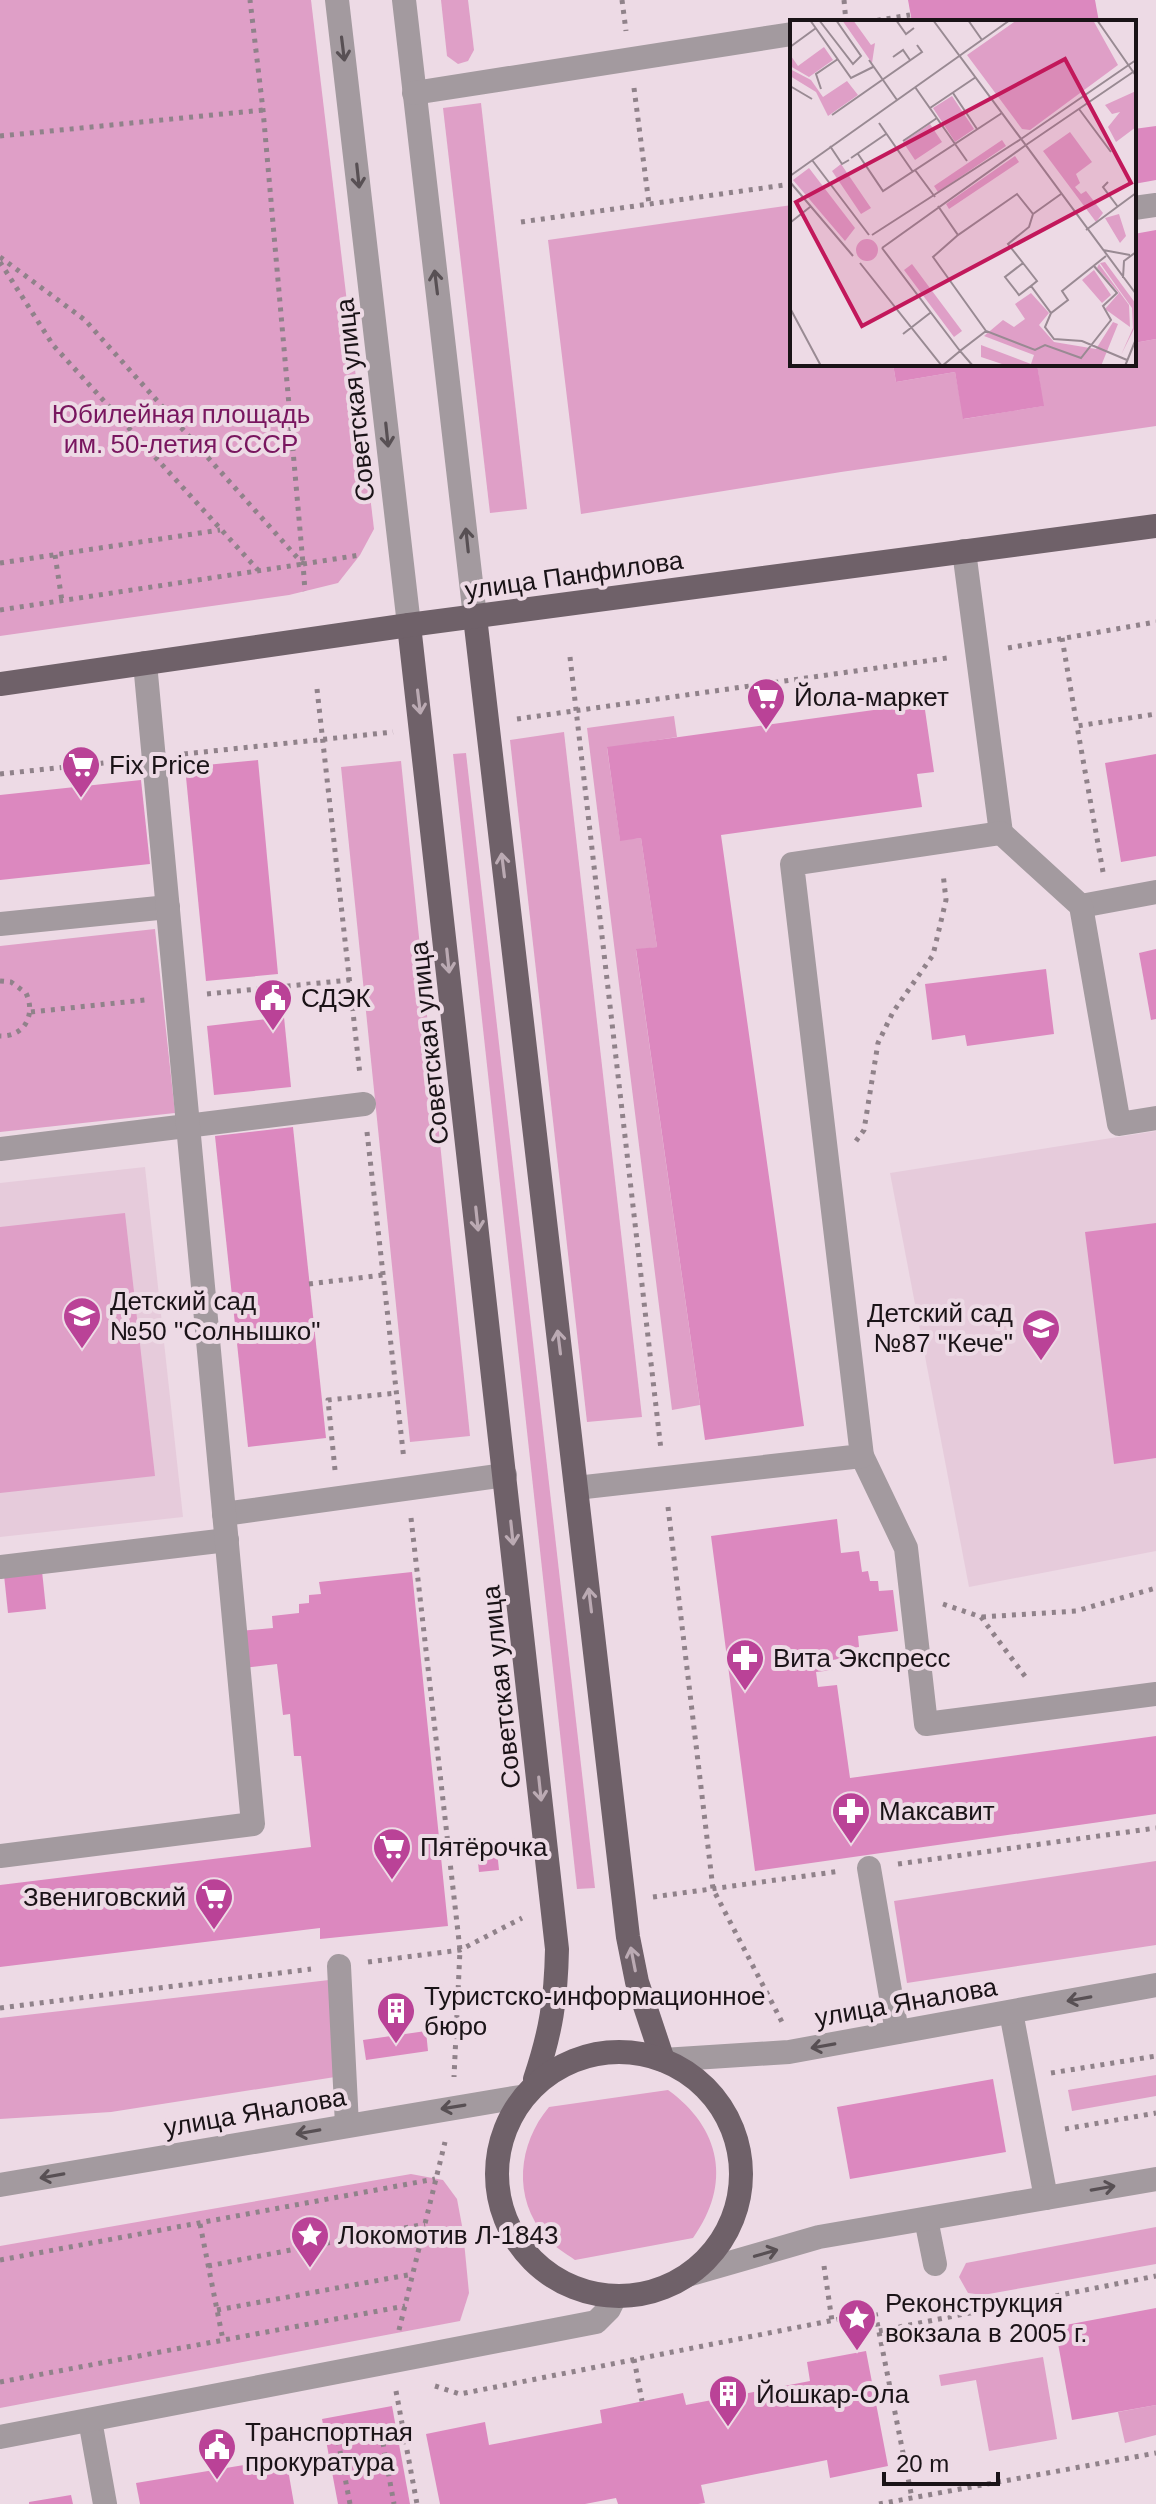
<svg xmlns="http://www.w3.org/2000/svg" width="1156" height="2504" viewBox="0 0 1156 2504" font-family="Helvetica,sans-serif">
  <rect width="100%" height="100%" fill="#eddae5"/>
  <g fill="#e6cbdb">
    <path d="M1156,1131V1551L969,1587L890,1173Z"/>
    <path d="M145,1167L183,1517L0,1537V1183Z"/>
  </g>
  <g fill="#df9fc7">
    <path d="M0,0H311L374,529L360,555L338,583L289,595L0,636Z"/>
    <path d="M441,0H468L474,50L468,61L458,64L447,56Z"/>
    <path d="M481,103L527,509L490,513L443,108Z"/>
    <path d="M792,205V364H873L874,367L893,364L896,382L955,372L964,419L1043,406L1037,364H1134V343L1156,339V426L841,472L581,514L548,240Z"/>
    <path d="M674,716L677,737L607,748L620,840L641,838L657,947L636,950L700,1405L672,1410L587,728Z"/>
    <path d="M564,732L642,1417L587,1422L510,740Z"/>
    <path d="M466,753L595,1888L577,1889L453,754Z"/>
    <path d="M401,761L470,1436L410,1442L341,767Z"/>
    <path d="M155,929L175,1113L0,1132V946Z"/>
    <path d="M125,1213L155,1476L0,1493V1227Z"/>
    <path d="M1156,1861V1945L907,1983L894,1901Z"/>
    <path d="M329,1980L335,2077L111,2112L0,2119V2018Z"/>
    <path d="M1156,2075V2096L1072,2111L1068,2090Z"/>
    <path d="M668,2090C721,2128 732,2184 693,2238L575,2260C565,2253 553,2246 546,2237C512,2198 518,2144 549,2107Z"/>
    <path d="M411,2174L443,2180L457,2199L463,2231L469,2293L460,2321L0,2408V2246Z"/>
    <path d="M1156,2227V2264L983,2295L968,2293L959,2277L966,2263Z"/>
    <path d="M1043,2357L1057,2439L989,2451L976,2380L941,2386L939,2375Z"/>
    <path d="M1156,2405V2435L1125,2443L1118,2412Z"/>
  </g>
  <g fill="#dc88bf">
    <path d="M908,0H1095L1099,22H912Z"/>
    <path d="M1156,126V180L1134,184V129Z"/>
    <path d="M1156,230V339L1134,343V234Z"/>
    <path d="M893,364H1037L1044,406L963,419L955,372L896,382Z"/>
    <path d="M924,703L934,772L917,774L922,807L721,835L804,1426L705,1440L636,949L657,947L641,838L620,841L607,747Z"/>
    <path d="M1156,754V856L1121,862L1105,763Z"/>
    <path d="M258,760L278,974L206,981L185,767Z"/>
    <path d="M141,780L150,864L0,880V795Z"/>
    <path d="M1156,949V1019L1151,1020L1139,953Z"/>
    <path d="M1046,969L1054,1034L967,1046L965,1035L932,1040L925,984Z"/>
    <path d="M284,1017L291,1087L214,1095L207,1026Z"/>
    <path d="M293,1127L326,1438L248,1447L215,1136Z"/>
    <path d="M1156,1223V1458L1114,1464L1085,1232Z"/>
    <path d="M837,1519L841,1553L859,1551L862,1572L868,1571L870,1581H878L879,1591L893,1590L898,1631L858,1636L859,1647L845,1649L846,1658L832,1660L833,1670L816,1672L818,1687L837,1685L850,1778L1156,1736V1814L755,1871L711,1536Z"/>
    <path d="M42,1571L46,1609L8,1613L4,1575Z"/>
    <path d="M412,1572L448,1926L320,1939V1928L0,1967V1885L311,1847L301,1756H294L290,1714L283,1715L277,1664L243,1668L239,1631L273,1628L272,1616L299,1613V1604L309,1603V1595L321,1594L319,1582Z"/>
    <path d="M496,1841L499,1870L479,1872L476,1843Z"/>
    <path d="M426,2031L428,2051L366,2060L363,2040Z"/>
    <path d="M993,2079L1006,2152L850,2179L837,2107Z"/>
    <path d="M1156,2308V2405L1072,2420L1055,2327Z"/>
    <path d="M866,2351L888,2466L830,2478L827,2460L701,2485L705,2503L698,2504H618L616,2498L585,2504H440L426,2434L485,2422L489,2445L602,2423L600,2410L683,2393L686,2405L810,2381L807,2362Z"/>
    <path d="M392,2406L410,2504H338L322,2419Z"/>
    <path d="M286,2458L294,2504H140L136,2483Z"/>
    <path d="M71,2495L73,2504H29V2502Z"/>
  </g>
  <g fill="none" stroke-linecap="round" stroke-linejoin="round">
    <g stroke="#90828a" stroke-width="5" stroke-dasharray="4 6" stroke-linecap="butt">
      <path d="M622,0L626,31"/>
      <path d="M844,0L846,22"/>
      <path d="M867,22L910,15"/>
      <path d="M634,88L649,204"/>
      <path d="M0,136L263,110"/>
      <path d="M521,222L792,184"/>
      <path d="M0,257L85,320L303,564L305,591"/>
      <path d="M0,262L53,345L258,570"/>
      <path d="M55,555L62,601"/>
      <path d="M0,563L220,530"/>
      <path d="M303,564L360,555"/>
      <path d="M0,610L303,564L263,110L250,0"/>
      <path d="M1062,638L1077,726"/>
      <path d="M1008,648L1156,622"/>
      <path d="M570,657L661,1450"/>
      <path d="M317,689L360,1075"/>
      <path d="M517,719L947,658"/>
      <path d="M184,754L393,732"/>
      <path d="M0,774L122,761"/>
      <path d="M1103,872L1077,726L1156,714"/>
      <path d="M0,981L11,982L26,993C36,1014 25,1037 0,1036"/>
      <path d="M207,994L350,980"/>
      <path d="M31,1012L145,1000"/>
      <path d="M367,1132L404,1460"/>
      <path d="M856,1141L864,1130L878,1043L893,1012L933,955L946,900L943,873"/>
      <path d="M309,1284L383,1275"/>
      <path d="M335,1470L328,1400L397,1393"/>
      <path d="M668,1507L713,1889L782,2022"/>
      <path d="M411,1518L460,1950L454,2077"/>
      <path d="M943,1604L981,1617L1027,1679"/>
      <path d="M982,1617L1076,1611L1156,1588"/>
      <path d="M898,1864L1156,1828"/>
      <path d="M653,1897L841,1871"/>
      <path d="M368,1962L460,1950L522,1918"/>
      <path d="M0,2008L311,1969"/>
      <path d="M1051,2073L1156,2056"/>
      <path d="M1065,2129L1156,2113"/>
      <path d="M200,2224L223,2340"/>
      <path d="M0,2260L435,2179"/>
      <path d="M208,2266L425,2224"/>
      <path d="M824,2266L832,2321"/>
      <path d="M217,2310L413,2274"/>
      <path d="M399,2330L445,2142"/>
      <path d="M879,2331L1156,2276"/>
      <path d="M634,2359L642,2401"/>
      <path d="M0,2382L405,2306"/>
      <path d="M435,2386L460,2394L875,2312L912,2498"/>
      <path d="M396,2391L417,2504"/>
      <path d="M350,2504L337,2435L380,2427L394,2504"/>
      <path d="M879,2504L1156,2453"/>
    </g>
    <g stroke="#a39a9f" stroke-width="24">
      <path d="M337,0L409,625"/>
      <path d="M404,0L475,617"/>
      <path d="M414,93L792,34"/>
      <path d="M1134,208L1156,205"/>
      <path d="M964,551L1001,833"/>
      <path d="M1081,906L1156,892"/>
      <path d="M0,924L168,907"/>
      <path d="M0,1149L364,1104"/>
      <path d="M862,1456L906,1548L926,1724L1156,1694"/>
      <path d="M576,1488L862,1456L792,864L1001,833L1081,906L1119,1124L1156,1118"/>
      <path d="M224,1514L505,1475"/>
      <path d="M0,1567L227,1540"/>
      <path d="M0,1856L253,1824L145,663"/>
      <path d="M869,1868L897,2032"/>
      <path d="M339,1966L347,2125"/>
      <path d="M1011,2012L1046,2198"/>
      <path d="M663,2060L789,2052L1156,1985"/>
      <path d="M0,2185L520,2097"/>
      <path d="M926,2219L935,2264"/>
      <path d="M691,2274L819,2237L1156,2179"/>
      <path d="M90,2420L105,2504"/>
      <path d="M0,2437L596,2322L609,2309L615,2297"/>
    </g>
    <g stroke="#6f6169" stroke-width="24">
      <path d="M475,617L628,1937L637,1982L663,2060"/>
      <path d="M409,625L557,1949C556,1999 551,2032 535,2079"/>
      <path d="M0,684L409,625L1156,526"/>
      <circle cx="619" cy="2174" r="122"/>
    </g>
  </g>
  <defs><path id="oneway-shaft" d="M-6 0H5M1.5-3L5.5 0L1.5 3" fill="none" stroke-width="1.6" stroke-linecap="round" stroke-linejoin="round" transform="scale(2)"/></defs>
  <g stroke="#585054">
    <use href="#oneway-shaft" transform="translate(343 49) rotate(83)"/>
    <use href="#oneway-shaft" transform="translate(358 176) rotate(84)"/>
    <use href="#oneway-shaft" transform="translate(436 282) rotate(-97)"/>
    <use href="#oneway-shaft" transform="translate(387 435) rotate(84)"/>
    <use href="#oneway-shaft" transform="translate(467 540) rotate(-96)"/>
    <use href="#oneway-shaft" transform="translate(1079 1999) rotate(170)"/>
    <use href="#oneway-shaft" transform="translate(823 2046) rotate(170)"/>
    <use href="#oneway-shaft" transform="translate(453 2107) rotate(171)"/>
    <use href="#oneway-shaft" transform="translate(308 2132) rotate(170)"/>
    <use href="#oneway-shaft" transform="translate(52 2176) rotate(170)"/>
    <use href="#oneway-shaft" transform="translate(1103 2188) rotate(-10)"/>
    <use href="#oneway-shaft" transform="translate(766 2253) rotate(-16)"/>
  </g>
  <g stroke="#bbaab3">
    <use href="#oneway-shaft" transform="translate(419 702) rotate(83)"/>
    <use href="#oneway-shaft" transform="translate(503 865) rotate(-97)"/>
    <use href="#oneway-shaft" transform="translate(448 961) rotate(84)"/>
    <use href="#oneway-shaft" transform="translate(477 1219) rotate(84)"/>
    <use href="#oneway-shaft" transform="translate(559 1342) rotate(-97)"/>
    <use href="#oneway-shaft" transform="translate(512 1533) rotate(84)"/>
    <use href="#oneway-shaft" transform="translate(590 1600) rotate(-97)"/>
    <use href="#oneway-shaft" transform="translate(540 1789) rotate(84)"/>
    <use href="#oneway-shaft" transform="translate(633 1959) rotate(-101)"/>
  </g>
  <defs>
    <symbol id="supermarket-pin" viewBox="-11 -11 22 30"><path d="M0 17L-7.5 6A9.5 9.5 0 1 1 7.5 6Z" fill="#ba4297" stroke="#eddae5"/><path d="M-6-5.5h2.5l.6 2H6L4.5 2H-2.5L-4.4-4H-6ZM-1.5 3.2a1.3 1.3 0 1 0 .1 0ZM3 3.2a1.3 1.3 0 1 0 .1 0Z" fill="#fff"/></symbol>
    <symbol id="civic-pin" viewBox="-11 -11 22 30"><path d="M0 17L-7.5 6A9.5 9.5 0 1 1 7.5 6Z" fill="#ba4297" stroke="#eddae5"/><path d="M-.6-6.5H3V-4.5H.6V-3L4-1V1h2V6H-6V1h2V-1L-.6-3ZM-1.2 2.5V6h2.4V2.5Z" fill="#fff"/></symbol>
    <symbol id="school-pin" viewBox="-11 -11 22 30"><path d="M0 17L-7.5 6A9.5 9.5 0 1 1 7.5 6Z" fill="#ba4297" stroke="#eddae5"/><path d="M0-5L7-2L0 1L-7-2ZM-4 1L0 2.5L4 1V4Q0 6-4 4Z" fill="#fff"/></symbol>
    <symbol id="pharmacy-pin" viewBox="-11 -11 22 30"><path d="M0 17L-7.5 6A9.5 9.5 0 1 1 7.5 6Z" fill="#ba4297" stroke="#eddae5"/><path d="M-2-6h4v4h4v4h-4v4h-4v-4h-4v-4h4Z" fill="#fff"/></symbol>
    <symbol id="building-pin" viewBox="-11 -11 22 30"><path d="M0 17L-7.5 6A9.5 9.5 0 1 1 7.5 6Z" fill="#ba4297" stroke="#eddae5"/><path d="M-4-6H4V6H1V3H-1V6H-4ZM-2.5-4.3h1.7v1.8h-1.7ZM.8-4.3h1.7v1.8H.8ZM-2.5-1h1.7V.8h-1.7ZM.8-1h1.7V.8H.8Z" fill="#fff"/></symbol>
    <symbol id="sight-pin" viewBox="-11 -11 22 30"><path d="M0 17L-7.5 6A9.5 9.5 0 1 1 7.5 6Z" fill="#ba4297" stroke="#eddae5"/><path d="M0-6L1.8-2.2L6-1.7L2.9 1.2L3.7 5.4L0 3.3L-3.7 5.4L-2.9 1.2L-6-1.7L-1.8-2.2Z" fill="#fff"/></symbol>
  </defs>
  <g fill-rule="evenodd">
    <use href="#supermarket-pin" x="744" y="675" width="44" height="60"/>
    <use href="#supermarket-pin" x="59" y="743" width="44" height="60"/>
    <use href="#civic-pin" x="251" y="976" width="44" height="60"/>
    <use href="#school-pin" x="60" y="1294" width="44" height="60"/>
    <use href="#school-pin" x="1019" y="1306" width="44" height="60"/>
    <use href="#pharmacy-pin" x="723" y="1636" width="44" height="60"/>
    <use href="#pharmacy-pin" x="829" y="1789" width="44" height="60"/>
    <use href="#supermarket-pin" x="370" y="1825" width="44" height="60"/>
    <use href="#supermarket-pin" x="192" y="1875" width="44" height="60"/>
    <use href="#building-pin" x="374" y="1989" width="44" height="60"/>
    <use href="#sight-pin" x="288" y="2213" width="44" height="60"/>
    <use href="#sight-pin" x="835" y="2296" width="44" height="60"/>
    <use href="#building-pin" x="706" y="2372" width="44" height="60"/>
    <use href="#civic-pin" x="195" y="2425" width="44" height="60"/>
  </g>
  <g text-anchor="middle" stroke-width="8" stroke-linejoin="round" paint-order="stroke">
    <g font-size="26" fill="#1a1317" stroke="#eddae5">
      <text transform="translate(355 400) rotate(-96)" y="9">Советская улица</text>
      <text transform="translate(574 575) rotate(-8)" y="9">улица Панфилова</text>
      <text transform="translate(429 1043) rotate(-96)" y="9">Советская улица</text>
      <text transform="translate(501 1687) rotate(-96)" y="9">Советская улица</text>
      <text transform="translate(906 2002) rotate(-10)" y="9">улица Яналова</text>
      <text transform="translate(255 2112) rotate(-10)" y="9">улица Яналова</text>
    </g>
    <g font-size="26" fill="#79165f" stroke="#eddae5">
      <text x="181" y="423">Юбилейная площадь<tspan x="181" dy="30">им. 50-летия СССР</tspan></text>
    </g>
    <g font-size="26" fill="#1a1317" stroke="#eddae5" text-anchor="start">
      <text x="794" y="706">Йола-маркет</text>
      <text x="109" y="774">Fix Price</text>
      <text x="301" y="1007">СДЭК</text>
      <text x="110" y="1310">Детский сад<tspan x="110" dy="30">№50 "Солнышко"</tspan></text>
      <text x="1013" y="1322" text-anchor="end">Детский сад<tspan x="1013" dy="30">№87 "Кече"</tspan></text>
      <text x="773" y="1667">Вита Экспресс</text>
      <text x="879" y="1820">Максавит</text>
      <text x="420" y="1856">Пятёрочка</text>
      <text x="186" y="1906" text-anchor="end">Звениговский</text>
      <text x="424" y="2005">Туристско-информационное<tspan x="424" dy="30">бюро</tspan></text>
      <text x="338" y="2244">Локомотив Л-1843</text>
      <text x="885" y="2312">Реконструкция<tspan x="885" dy="30">вокзала в 2005 г.</tspan></text>
      <text x="756" y="2403">Йошкар-Ола</text>
      <text x="245" y="2441">Транспортная<tspan x="245" dy="30">прокуратура</tspan></text>
    </g>
  </g>
  <g transform="translate(790 20)">
    <rect width="346" height="346" fill="#eddae5"/>
    <path d="M52,0H63L81,25L85,23L82,43ZM227,0H303L328,45L240,110L232,109L177,35ZM34,27L43,40L19,57L0,46L1,36L8,46ZM0,49L21,60L33,77L57,61L68,75L38,96L26,72L0,56ZM346,71V107L326,122L318,107L330,92L322,94L315,85ZM162,76L184,109L165,122L143,88ZM140,104L152,122L125,140L113,122ZM280,112L302,142L286,154L290,163L285,167L291,174L296,171L313,193L306,202L253,131ZM212,120L216,126L148,172L144,166ZM225,136L229,142L159,189L156,184ZM51,144L81,188L71,194L42,151ZM19,148L65,208L55,221L3,160ZM329,194L336,216L330,223L315,198ZM66 230a11 11 0 1 1 22 0a11 11 0 1 1-22 0ZM315,242L346,284V305L331,335L343,308L342,288L310,243ZM122,244L172,311L164,317L114,250ZM309,244L339,285L340,307L315,289L329,273L307,248ZM304,250L321,275L312,283L292,260ZM241,273L259,293L249,305L264,322L306,329L323,302L328,304L311,346H218L191,337V325L241,344L244,335L194,316L213,300L224,307L235,299L225,284Z" fill="#df9fc7"/>
    <path fill="none" stroke="#998a93" stroke-width="2" d="M20,0L61,58L83,47M29,0L63,44L71,36L46,0M106,0L116,14L124,8M143,0L346,274M178,0L192,20M307,0L346,56M0,27L26,8M103,37L113,30L120,40M79,40L107,80M0,66L22,79M125,67L177,141M31,69L26,54L48,39M163,73L187,109M140,88L186,57M289,89L321,132M42,95L132,32L127,25M89,103L123,152M231,119L346,40M113,121L147,98M236,125L346,50M40,126L52,144L59,140M68,134L93,171L212,93M61,138L96,114M22,140L79,215M125,150L145,177M0,156L220,0M0,162L63,236M318,162L313,167L328,187M148,186L168,215L227,174L243,194L239,207L218,224L233,243L215,257L229,275L241,266L261,293L278,280L272,271L316,236M243,194L271,174M1,202L20,187M296,210L346,173M82,215L231,119M168,215L143,237L196,311L245,330L255,325L291,338L321,300L313,286L327,273L304,246M92,228L236,125M313,230L340,235M70,243L152,346L170,331L92,228M233,243L247,261L241,266M333,258L334,241L346,232M0,288L31,346M261,293L255,307L264,319L292,321L337,340M113,314L140,293M183,346L170,331L196,311M335,346L346,319"/>
    <path fill="#c2185b" fill-opacity="0.15" stroke="#c2185b" stroke-width="4" d="M275,39L341,163L72,306L6,182Z"/>
    <rect width="346" height="346" fill="none" stroke="#1a1317" stroke-width="4"/>
  </g>
  <path d="M884 2472v12h114v-12" fill="none" stroke="#1a1317" stroke-width="4"/>
  <text x="896" y="2472" font-size="24" fill="#1a1317" stroke="#eddae5" stroke-width="6" paint-order="stroke">20 m</text>
</svg>
